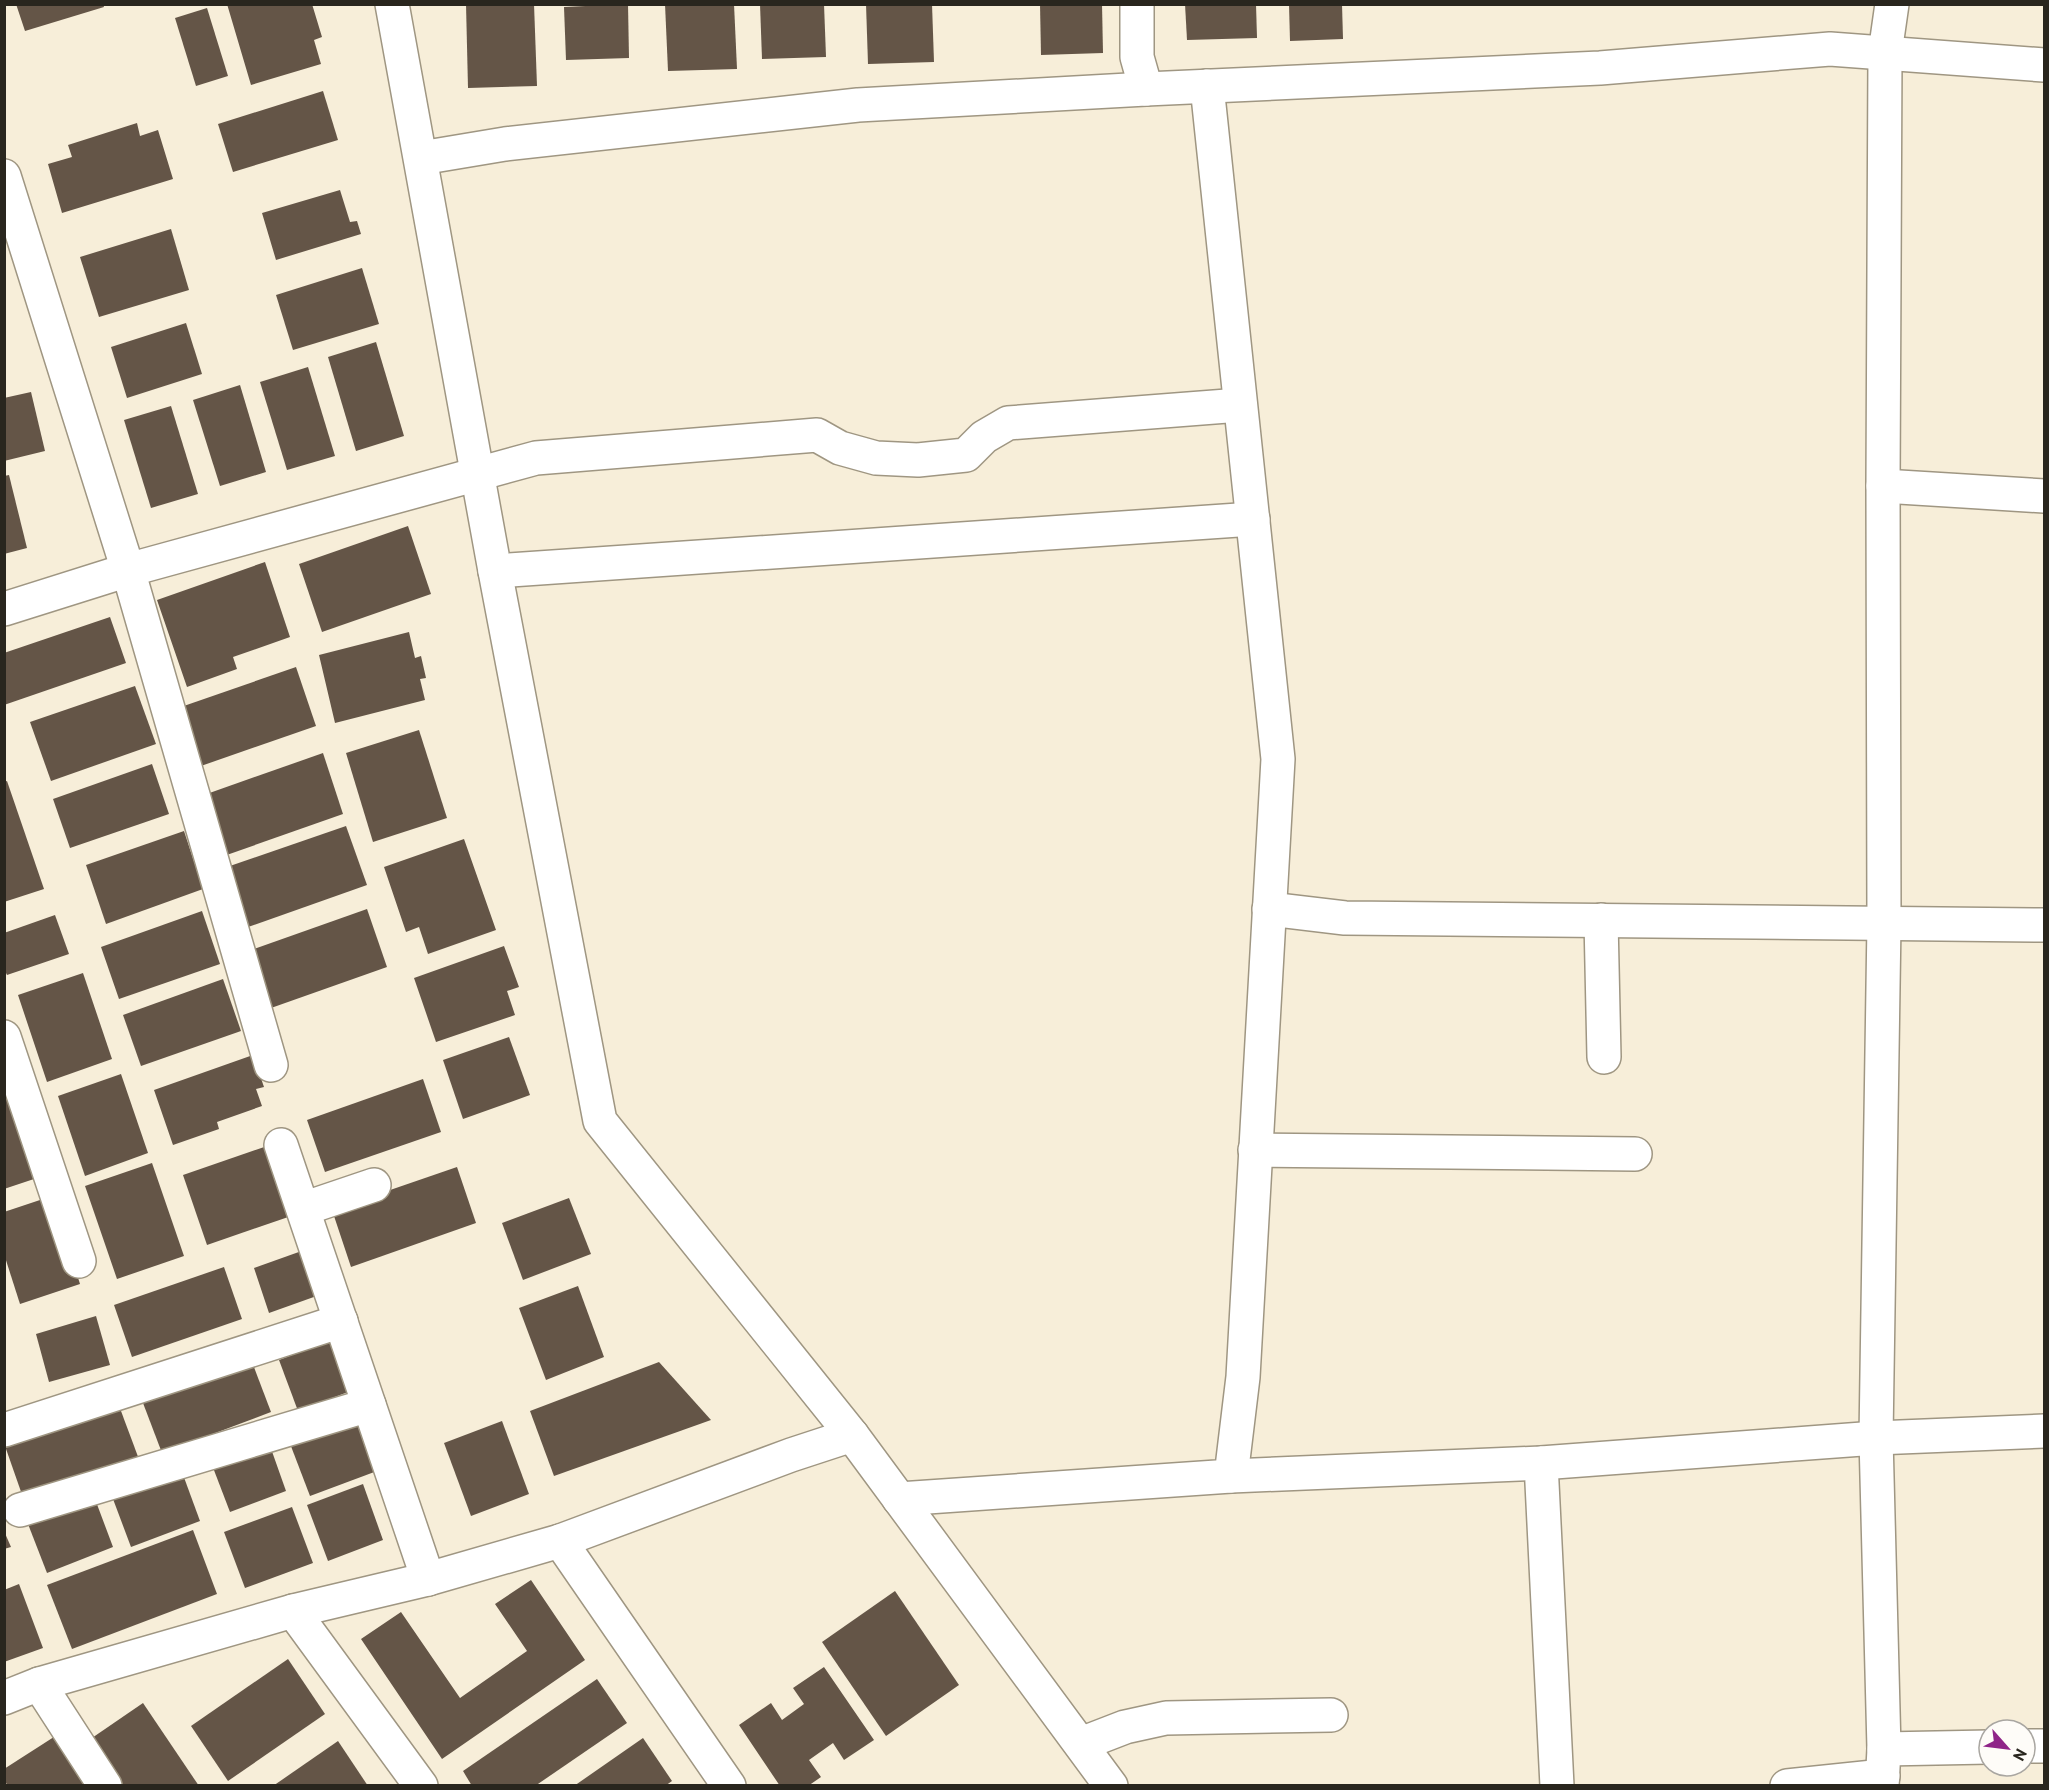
<svg xmlns="http://www.w3.org/2000/svg" width="2049" height="1790" viewBox="0 0 2049 1790" font-family="'PT Sans',sans-serif">
  <rect width="100%" height="100%" fill="#f7eed9"/>
  <g fill="#645547">
    <path d="M16,4H103L104,7L25,31Z"/>
    <path d="M227,4H312L322,37L314,40L321,64L251,85Z"/>
    <path d="M466,4H534L537,86L468,88Z"/>
    <path d="M628,4L629,58L566,60L564,7Z"/>
    <path d="M665,4H734L737,69L668,71Z"/>
    <path d="M760,4H824L826,57L762,59Z"/>
    <path d="M866,4H932L934,62L868,64Z"/>
    <path d="M1040,4H1102L1103,53L1041,55Z"/>
    <path d="M1185,4H1256L1257,38L1187,40Z"/>
    <path d="M1289,4H1342L1343,39L1290,41Z"/>
    <path d="M207,8L228,76L196,86L175,18Z"/>
    <path d="M323,91L338,140L233,172L218,124Z"/>
    <path d="M137,123L140,136L158,130L173,179L62,213L48,164L72,157L68,145Z"/>
    <path d="M340,190L350,222L357,221L361,234L276,260L262,213Z"/>
    <path d="M171,229L189,290L99,317L80,257Z"/>
    <path d="M362,268L379,324L293,350L276,295Z"/>
    <path d="M186,323L202,374L127,398L111,347Z"/>
    <path d="M376,342L404,436L356,451L328,357Z"/>
    <path d="M308,367L335,456L287,470L260,382Z"/>
    <path d="M240,385L266,472L220,486L193,400Z"/>
    <path d="M31,392L45,451L4,461V398Z"/>
    <path d="M171,406L198,494L151,508L124,420Z"/>
    <path d="M9,475L27,548L4,554V476Z"/>
    <path d="M408,526L431,594L322,632L299,564Z"/>
    <path d="M265,562L290,637L233,657L237,669L187,687L157,600Z"/>
    <path d="M110,617L126,663L4,705V653Z"/>
    <path d="M409,632L415,658L421,656L426,678L420,679L425,700L335,723L319,655Z"/>
    <path d="M296,667L316,726L198,767L178,708Z"/>
    <path d="M135,686L156,744L51,781L30,722Z"/>
    <path d="M419,730L447,818L373,842L346,753Z"/>
    <path d="M323,753L343,814L221,857L201,796Z"/>
    <path d="M152,764L169,814L70,848L53,799Z"/>
    <path d="M7,781L44,889L4,902V782Z"/>
    <path d="M346,826L367,885L248,927L227,867Z"/>
    <path d="M184,831L203,889L106,924L86,865Z"/>
    <path d="M464,839L496,930L428,954L419,927L406,932L384,867Z"/>
    <path d="M367,909L387,967L271,1008L251,950Z"/>
    <path d="M202,911L220,964L119,999L101,947Z"/>
    <path d="M55,915L69,954L7,975L4,969V933Z"/>
    <path d="M504,946L519,987L507,991L515,1015L436,1042L414,978Z"/>
    <path d="M83,973L112,1059L47,1082L18,995Z"/>
    <path d="M223,979L241,1031L141,1066L123,1015Z"/>
    <path d="M509,1037L530,1095L463,1119L443,1060Z"/>
    <path d="M253,1055L264,1087L256,1089L262,1106L217,1122L219,1129L173,1145L154,1090Z"/>
    <path d="M121,1074L148,1153L85,1176L58,1096Z"/>
    <path d="M423,1079L441,1132L325,1172L307,1120Z"/>
    <path d="M18,1094L43,1176L4,1189V1098Z"/>
    <path d="M273,1144L297,1214L207,1245L183,1175Z"/>
    <path d="M152,1163L184,1256L117,1279L85,1186Z"/>
    <path d="M457,1167L476,1223L351,1267L332,1210Z"/>
    <path d="M52,1196L80,1284L20,1304L4,1254V1212Z"/>
    <path d="M569,1198L591,1254L523,1280L502,1223Z"/>
    <path d="M310,1248L325,1293L269,1313L254,1268Z"/>
    <path d="M224,1267L242,1319L132,1357L114,1305Z"/>
    <path d="M578,1286L604,1357L546,1380L519,1308Z"/>
    <path d="M96,1316L110,1365L49,1382L36,1334Z"/>
    <path d="M329,1341L348,1392L298,1411L279,1360Z"/>
    <path d="M252,1362L271,1412L162,1453L143,1403Z"/>
    <path d="M659,1362L711,1420L554,1476L530,1411Z"/>
    <path d="M118,1403L140,1462L26,1506L5,1446Z"/>
    <path d="M357,1415L377,1471L310,1496L289,1441Z"/>
    <path d="M502,1421L529,1494L471,1516L444,1443Z"/>
    <path d="M269,1443L286,1491L230,1512L212,1465Z"/>
    <path d="M182,1472L200,1521L131,1547L113,1499Z"/>
    <path d="M363,1484L383,1540L328,1561L307,1505Z"/>
    <path d="M95,1499L113,1547L47,1573L28,1524Z"/>
    <path d="M292,1507L313,1563L245,1588L224,1532Z"/>
    <path d="M193,1530L217,1594L72,1649L47,1585Z"/>
    <path d="M4,1531L11,1547L4,1549Z"/>
    <path d="M531,1580L585,1660L442,1759L361,1639L401,1612L460,1698L527,1651L495,1604Z"/>
    <path d="M19,1584L43,1648L4,1662V1590Z"/>
    <path d="M895,1591L959,1685L886,1736L822,1642Z"/>
    <path d="M288,1659L325,1714L228,1781L191,1726Z"/>
    <path d="M824,1667L874,1740L844,1760L833,1743L809,1760L821,1777L808,1786H780L739,1725L771,1703L782,1720L804,1704L793,1688Z"/>
    <path d="M597,1679L627,1723L535,1786H472L463,1771Z"/>
    <path d="M143,1703L199,1786H120L89,1740Z"/>
    <path d="M57,1735L88,1786H8L4,1780V1769Z"/>
    <path d="M643,1738L672,1781L665,1786H574Z"/>
    <path d="M338,1741L368,1786H273Z"/>
  </g>
  <g fill="none" stroke-linecap="round" stroke-linejoin="round">
    <defs>
      <g id="minor">
        <path d="M392,4L495,571L600,1121L852,1435L1111,1786"/>
        <path d="M1137,4V57L1146,89"/>
        <path d="M421,158L505,144L858,105L1146,89L1600,68L1830,49L2044,65"/>
        <path d="M4,176L128,570L271,1065"/>
        <path d="M1883,486L2044,496"/>
        <path d="M495,571L1253,519"/>
        <path d="M4,609L128,570L536,458L817,435L840,448L876,458L918,460L966,455L984,437L1008,423L1240,405"/>
        <path d="M1269,909L1345,918L2044,925"/>
        <path d="M1601,920L1604,1057"/>
        <path d="M4,1037L79,1261"/>
        <path d="M281,1145L428,1579"/>
        <path d="M1255,1150L1635,1154"/>
        <path d="M303,1209L374,1185"/>
        <path d="M4,1430L341,1321"/>
        <path d="M1541,1463L1557,1786"/>
        <path d="M1231,1476L1541,1463L1876,1438L2044,1431"/>
        <path d="M899,1499L1231,1476L1243,1377L1278,759L1207,86"/>
        <path d="M20,1510L369,1405"/>
        <path d="M560,1541L729,1786"/>
        <path d="M293,1611L421,1786"/>
        <path d="M39,1684L105,1786"/>
        <path d="M4,1698L39,1684L293,1611L428,1579L560,1541L791,1455L852,1435"/>
        <path d="M1081,1744L1125,1727L1166,1718L1331,1715"/>
        <path d="M2025,1746H2044"/>
        <path d="M1884,1749L1989,1747"/>
        <path d="M1787,1786L1883,1776"/>
        <path d="M1882,1786L1884,1749L1876,1438L1884,923L1883,486L1885,53L1892,4"/>
      </g>
    </defs>
    <use href="#minor" stroke="#9f9682" stroke-width="36"/>
    <use href="#minor" stroke="#fff" stroke-width="33"/>
  </g>
  <rect width="2049" height="1790" fill="none" stroke="#29261e" stroke-width="12"/>
  <g transform="translate(2007 1748) rotate(118)"><circle r="28" fill="#fefcf8" stroke="#a9a6a1" stroke-width="1.5"/>
  <path d="M0-4.5L10 22L0 15L-10 22Z" fill="#8f2488"/>
  <text y="-9" font-size="16" font-weight="bold" text-anchor="middle" fill="#29261e">N</text>
  </g>
</svg>
